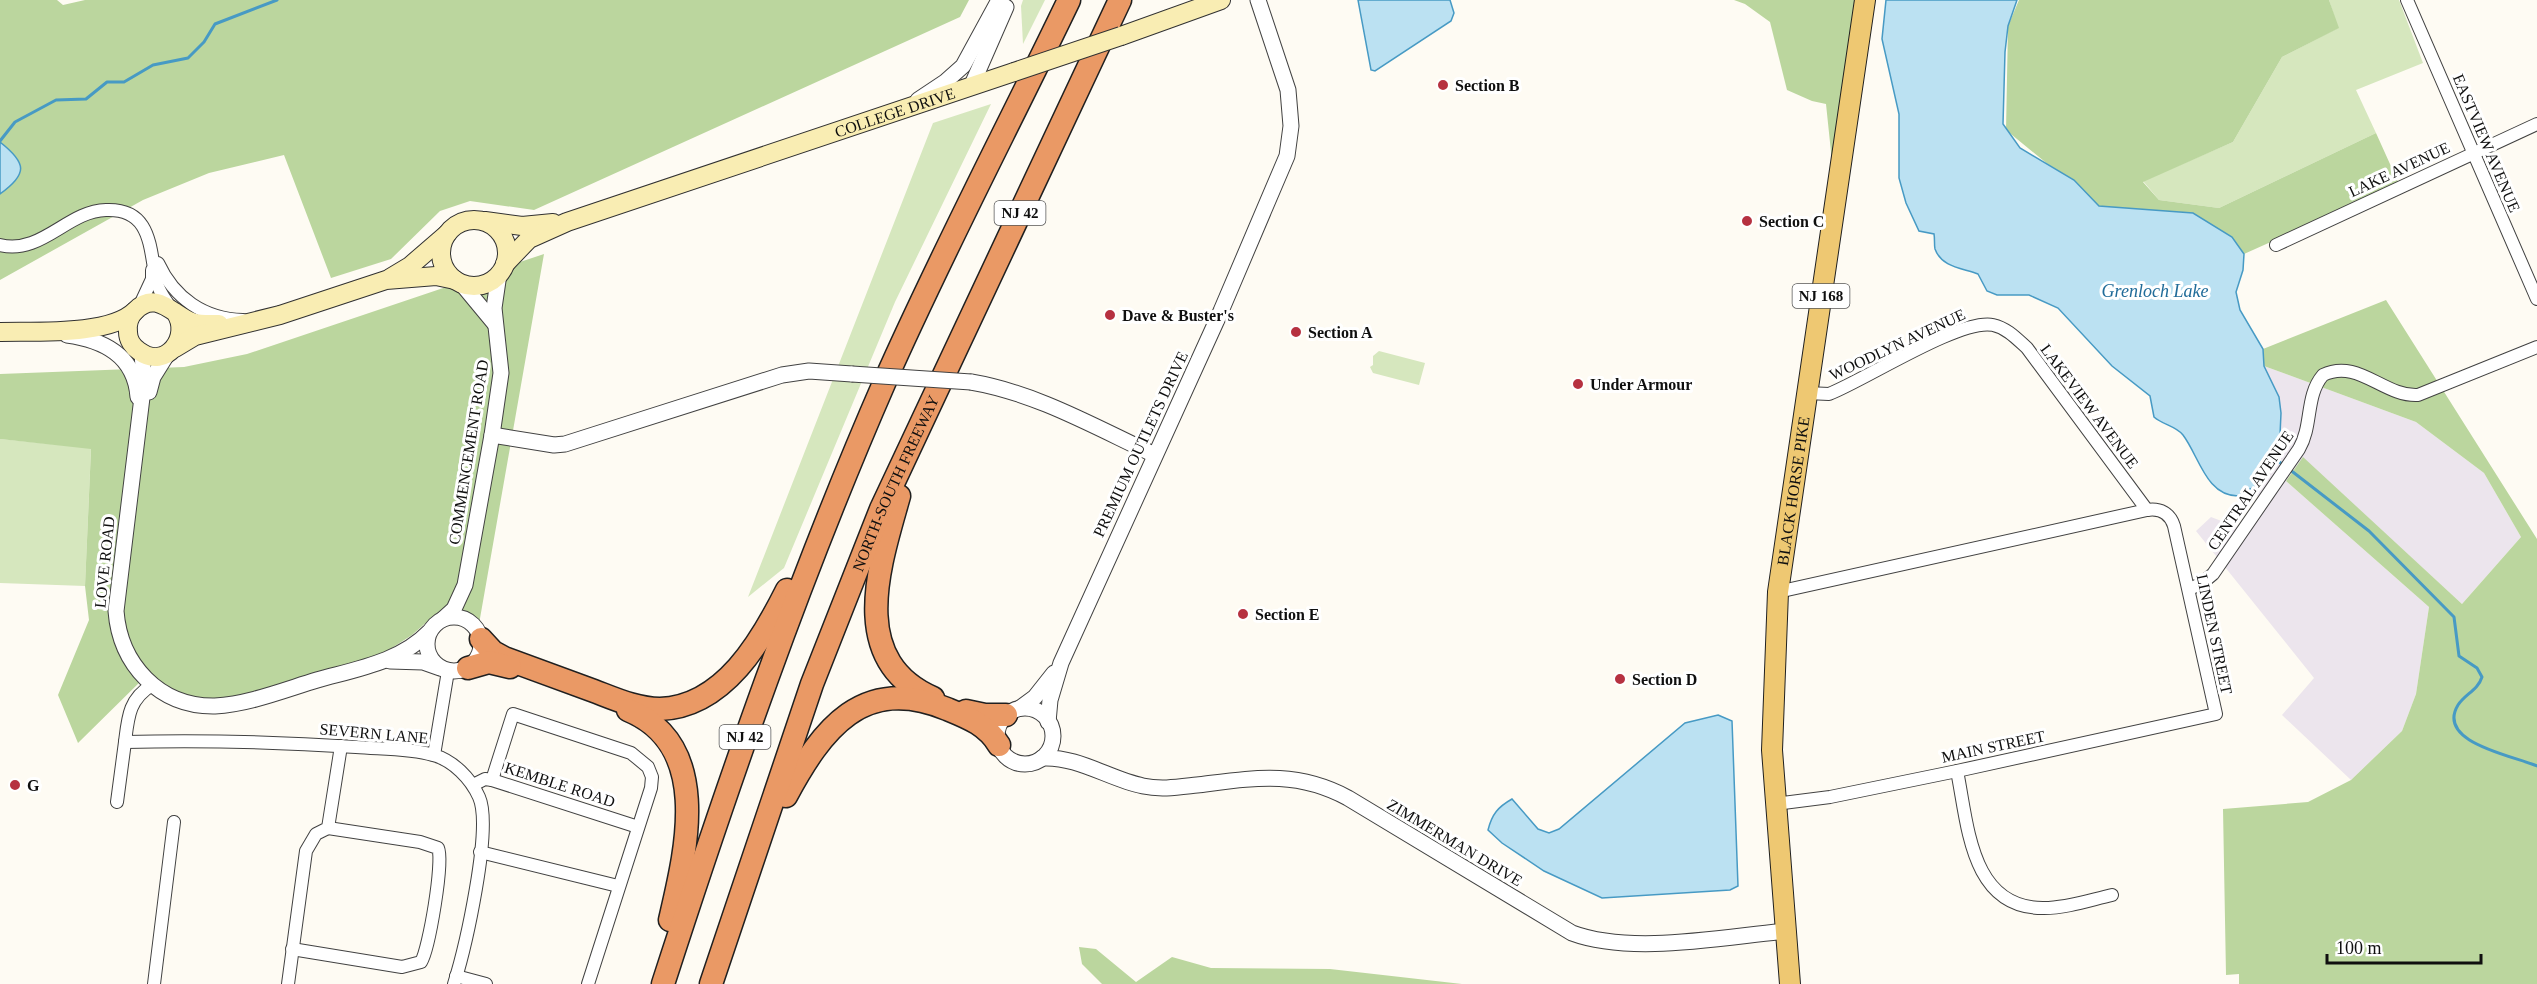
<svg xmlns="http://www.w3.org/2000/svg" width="2537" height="984" viewBox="0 0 2537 984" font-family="'Times New Roman',serif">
  <rect width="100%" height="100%" fill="#fefbf3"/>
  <path fill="#ece5ed" d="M2264,366L2416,422L2484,473L2521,537L2462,604L2303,458L2286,481L2429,607L2416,694L2402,731L2351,780L2282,715L2314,678L2196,531L2211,517L2245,530L2262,502L2252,489L2281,413Z"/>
  <g fill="#d6e7be">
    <path d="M1023,0H1045L1023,44L1021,6Z"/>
    <path d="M2329,0H2399L2423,63L2356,90L2376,133L2219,208L2159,200L2143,181L2233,142L2282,57L2338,28Z"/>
    <path d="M991,104L895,302L784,568L748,597L933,123Z"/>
    <path d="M1379,351L1425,363L1419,385L1373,373L1370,367L1373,365V356Z"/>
    <path d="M0,439L91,448L85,586L0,583Z"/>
  </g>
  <g fill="#bbd69e">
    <path d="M0,0H57L63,5L85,0H969L960,17L534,210L470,201L440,211L391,259L331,278L284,155L209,173L143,200L0,280Z"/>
    <path d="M1734,0H1865L1836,200L1826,104L1812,101L1787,90L1770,22L1745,4Z"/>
    <path d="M2019,0H2329L2339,28L2282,57L2233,142L2143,182L2159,200L2219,208L2376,133L2399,184L2244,254L2193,213L2099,206L2006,130L2008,26Z"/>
    <path d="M544,254L479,624L438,612L412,635L384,653L267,691L211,701L184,696L146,676L78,743L58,695L89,620L85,586L91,449L0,439V374L184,367L247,354Z"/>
    <path d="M2386,300L2537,539V984H2239V974L2226,975L2223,809L2308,802L2351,780L2402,731L2416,694L2429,607L2286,481L2303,457L2462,604L2521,537L2484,473L2416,422L2264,366L2263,349Z"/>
    <path d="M1079,947L1096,949L1136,982L1172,957L1211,968L1330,969L1462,984H1102L1082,964Z"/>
  </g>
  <g fill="#bbe1f2" stroke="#479ac4" stroke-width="1.5">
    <path d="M1450,0L1454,13L1451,21L1375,71L1371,70L1358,0Z"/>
    <path d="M1886,0H2017L2008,26L2005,52L2003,124L2020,148L2074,180L2099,206L2193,213L2232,237L2244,254L2243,270L2236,292L2240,310L2263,349L2264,366L2279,397L2281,413L2280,435L2272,459L2254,487L2238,496C2206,496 2199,456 2183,435C2176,426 2163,425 2154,417L2150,396L2112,366L2058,308L2029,295H1997L1987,291L1978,274C1963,268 1942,268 1935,249C1934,245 1935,239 1934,234L1919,231L1906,203L1899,178V114L1882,39Z"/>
    <path d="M0,142C27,163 28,174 0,194Z"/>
    <path d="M1718,715L1732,721L1738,886L1730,890L1602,898L1544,871L1502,843L1488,830C1492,814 1498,807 1512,799L1538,829L1549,833L1559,829L1685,723Z"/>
  </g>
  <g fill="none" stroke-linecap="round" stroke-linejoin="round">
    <g stroke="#479ac4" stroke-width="3">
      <path d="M0,141L15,122L56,100L86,99L107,82H124L153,65L188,58L204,42L215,24L277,0"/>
      <path d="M2270,454L2283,465"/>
      <path d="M2289,469L2369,531L2454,617L2459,656L2477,668L2482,677C2478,690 2465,694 2458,705C2435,743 2515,756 2537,766"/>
    </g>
    <defs>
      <g id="minor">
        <path d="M2407,0L2537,299"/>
        <path d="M0,245C42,255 67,211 106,210C154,208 149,252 157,283C159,292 166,300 170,307"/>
        <path d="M2276,245L2537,124"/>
        <path d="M158,263C174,298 204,319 243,320"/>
        <path d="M139,307L152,279V270"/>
        <path d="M1807,393L1829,394C1865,380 1960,318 1993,325C2007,328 2017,339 2027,348L2147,510"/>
        <path d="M2189,589L2201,584L2213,574L2299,449C2313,425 2305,396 2323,375C2358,358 2384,397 2418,395L2537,347"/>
        <path d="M152,685C129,699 128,717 125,742C203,740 279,742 356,747C381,749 410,748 433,755C453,760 471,779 479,797C493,828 465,949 454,984"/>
        <path d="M434,755L448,671"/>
        <path d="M1957,771C1968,824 1970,909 2044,908C2067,908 2090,900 2112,895"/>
        <path d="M492,780L513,714L631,753L648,767L652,777L651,788L588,984"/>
        <path d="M473,785L485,779L492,780L638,827"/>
        <path d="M117,802L125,742"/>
        <path d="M1775,804L1830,797L1957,771L2216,714L2174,526C2170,513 2160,508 2147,510L1778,592"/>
        <path d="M480,852L618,886"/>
        <path d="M292,949L402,967L421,962C429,949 444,861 438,848L420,842L328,828"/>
        <path d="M456,976L486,984"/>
        <path d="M154,984L174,822"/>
        <path d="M288,984L306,851L316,834L328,828L341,746"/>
      </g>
      <g id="tertiary">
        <path d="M971,87L1006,7"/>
        <path d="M918,100L945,82L963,66L999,0"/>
        <path d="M461,283L495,324"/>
        <path d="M67,335C103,340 135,355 138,397"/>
        <path d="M142,353L144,381L116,611C120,664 159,707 215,706C249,704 284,690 317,680C356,669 400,662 429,632"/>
        <path d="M971,382C1036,393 1095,427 1155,455"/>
        <path d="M149,392L153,377L168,353"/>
        <path d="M492,435L554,445L565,444L782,375L809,371L852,374"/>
        <circle cx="454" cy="644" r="27"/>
        <path d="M443,619L454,609L465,585L492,435L501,373L494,308L499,274"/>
        <path d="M390,661L423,662L440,668"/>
        <path d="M1020,708L1035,697L1054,673"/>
        <circle cx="1025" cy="736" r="28"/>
        <path d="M1048,722L1050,700L1061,663L1221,311L1287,156L1291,126L1288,90L1258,0"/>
        <path d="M1042,758C1078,756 1109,779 1143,786C1161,790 1179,787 1197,785C1254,778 1296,770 1348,798L1572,933C1631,955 1722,937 1786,931"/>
      </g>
      <g id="secondary">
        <path d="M1121,36L1221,0"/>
        <circle cx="474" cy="253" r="33"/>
        <path d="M485,221L522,226L553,223"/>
        <path id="s1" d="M505,264L529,239L567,222L1014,72"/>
        <path d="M390,278L410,266L447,234"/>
        <path d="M175,312C192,336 166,371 139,351C133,347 128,340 128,332C127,324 130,316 135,311C156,289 173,315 192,322C201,325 210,324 219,324"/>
        <path d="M0,332C35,331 109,336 135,311"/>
        <path d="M175,348L195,336L280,315L386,280L436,276L455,280"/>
      </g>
      <g id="primary">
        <path id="s2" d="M1790,984L1772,750L1778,592L1865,0"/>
      </g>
      <g id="motorway">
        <path d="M899,496C880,564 846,660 933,698"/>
        <path d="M481,639L493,652L504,658C534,669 564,680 594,691C615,699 637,709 660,709C724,707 762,640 787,590"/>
        <path d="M468,668L489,662L510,667"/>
        <path d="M628,710C713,745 686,851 670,920"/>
        <path d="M966,711L985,715H1006"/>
        <path d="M786,796C822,729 863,674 947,709C969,718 987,725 999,745"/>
        <path d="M663,984C729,780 799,578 885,381C942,252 1008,127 1069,0"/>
        <path id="s3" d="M711,984L812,684L881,509L1120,0"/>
      </g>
    </defs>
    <use href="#minor" stroke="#424242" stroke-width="14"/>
    <use href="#tertiary" stroke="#424242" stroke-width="17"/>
    <use href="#secondary" stroke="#313131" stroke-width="20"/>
    <use href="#primary" stroke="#202020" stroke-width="22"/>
    <use href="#motorway" stroke="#202020" stroke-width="25"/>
    <use href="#minor" stroke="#fff" stroke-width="12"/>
    <use href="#tertiary" stroke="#fff" stroke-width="15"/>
    <use href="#secondary" stroke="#f9edb3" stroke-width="18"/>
    <use href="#primary" stroke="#eec872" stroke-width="20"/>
    <use href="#motorway" stroke="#ea9965" stroke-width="22"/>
    <defs>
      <path id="tertiary-bridge" d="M852,374L971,382"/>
      <path id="secondary-bridge" d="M1014,72L1121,36"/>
    </defs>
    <use href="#tertiary-bridge" stroke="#424242" stroke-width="17" stroke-linecap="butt"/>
    <use href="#secondary-bridge" stroke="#313131" stroke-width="20" stroke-linecap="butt"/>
    <use href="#tertiary-bridge" stroke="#fff" stroke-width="15"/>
    <use href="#secondary-bridge" stroke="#f9edb3" stroke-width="18"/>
  </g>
  <g fill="#b63140" stroke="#fff" stroke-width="2">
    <circle cx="1443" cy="85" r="6"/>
    <circle cx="1747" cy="221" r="6"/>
    <circle cx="1110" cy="315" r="6"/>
    <circle cx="1296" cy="332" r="6"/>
    <circle cx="1578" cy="384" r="6"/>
    <circle cx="1243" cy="614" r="6"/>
    <circle cx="1620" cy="679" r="6"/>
    <circle cx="15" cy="785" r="6"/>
  </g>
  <g text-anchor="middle" stroke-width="6" stroke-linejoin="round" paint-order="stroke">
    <g fill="#fff" stroke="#575757" stroke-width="1.5">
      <rect x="994.5" y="201" width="51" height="24" rx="4.5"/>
      <rect x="1792.5" y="284" width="57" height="24" rx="4.5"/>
      <rect x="719.5" y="725" width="51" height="24" rx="4.5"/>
    </g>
    <g font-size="15" font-weight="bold" fill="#0f0f0f">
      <text x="1020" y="218">NJ 42</text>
      <text x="1821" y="301">NJ 168</text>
      <text x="745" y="742">NJ 42</text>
    </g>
    <g font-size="16" font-weight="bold" fill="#0f0f0f" stroke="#fff" text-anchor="start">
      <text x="1455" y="91">Section B</text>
      <text x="1759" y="227">Section C</text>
      <text x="1122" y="321">Dave &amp; Buster's</text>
      <text x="1308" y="338">Section A</text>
      <text x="1590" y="390">Under Armour</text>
      <text x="1255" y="620">Section E</text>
      <text x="1632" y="685">Section D</text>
      <text x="27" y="791">G</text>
    </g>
    <g font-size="16" fill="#0f0f0f" stroke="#fff">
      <text dy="6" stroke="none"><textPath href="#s1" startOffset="422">COLLEGE DRIVE</textPath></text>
      <text transform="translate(2487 143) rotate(67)" y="6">EASTVIEW AVENUE</text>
      <text transform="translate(2399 169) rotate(-25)" y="6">LAKE AVENUE</text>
      <text transform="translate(1897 344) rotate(-25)" y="6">WOODLYN AVENUE</text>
      <text transform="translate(2090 406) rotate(53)" y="6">LAKEVIEW AVENUE</text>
      <text transform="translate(1140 444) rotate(-65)" y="6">PREMIUM OUTLETS DRIVE</text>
      <text transform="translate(468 452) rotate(-81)" y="6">COMMENCEMENT ROAD</text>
      <text dy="6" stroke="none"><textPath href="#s3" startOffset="534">NORTH-SOUTH FREEWAY</textPath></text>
      <text dy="6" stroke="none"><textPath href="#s2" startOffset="495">BLACK HORSE PIKE</textPath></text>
      <text transform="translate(2250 490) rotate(-56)" y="6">CENTRAL AVENUE</text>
      <text transform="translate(104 562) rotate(-84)" y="6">LOVE ROAD</text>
      <text transform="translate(2215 634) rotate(78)" y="6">LINDEN STREET</text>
      <text transform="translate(374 733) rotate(5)" y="6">SEVERN LANE</text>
      <text transform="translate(1993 746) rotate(-12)" y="6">MAIN STREET</text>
      <text transform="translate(560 784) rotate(18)" y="6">KEMBLE ROAD</text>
      <text transform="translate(1455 842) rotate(31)" y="6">ZIMMERMAN DRIVE</text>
    </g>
    <g font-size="18" font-style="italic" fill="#216c99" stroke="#fff">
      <text x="2155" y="297">Grenloch Lake</text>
    </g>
  </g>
  <path d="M2327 954v9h154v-9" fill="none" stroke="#0f0f0f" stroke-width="3"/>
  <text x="2336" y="954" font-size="18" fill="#0f0f0f" stroke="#ffffff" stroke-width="4.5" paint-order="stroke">100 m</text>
</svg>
